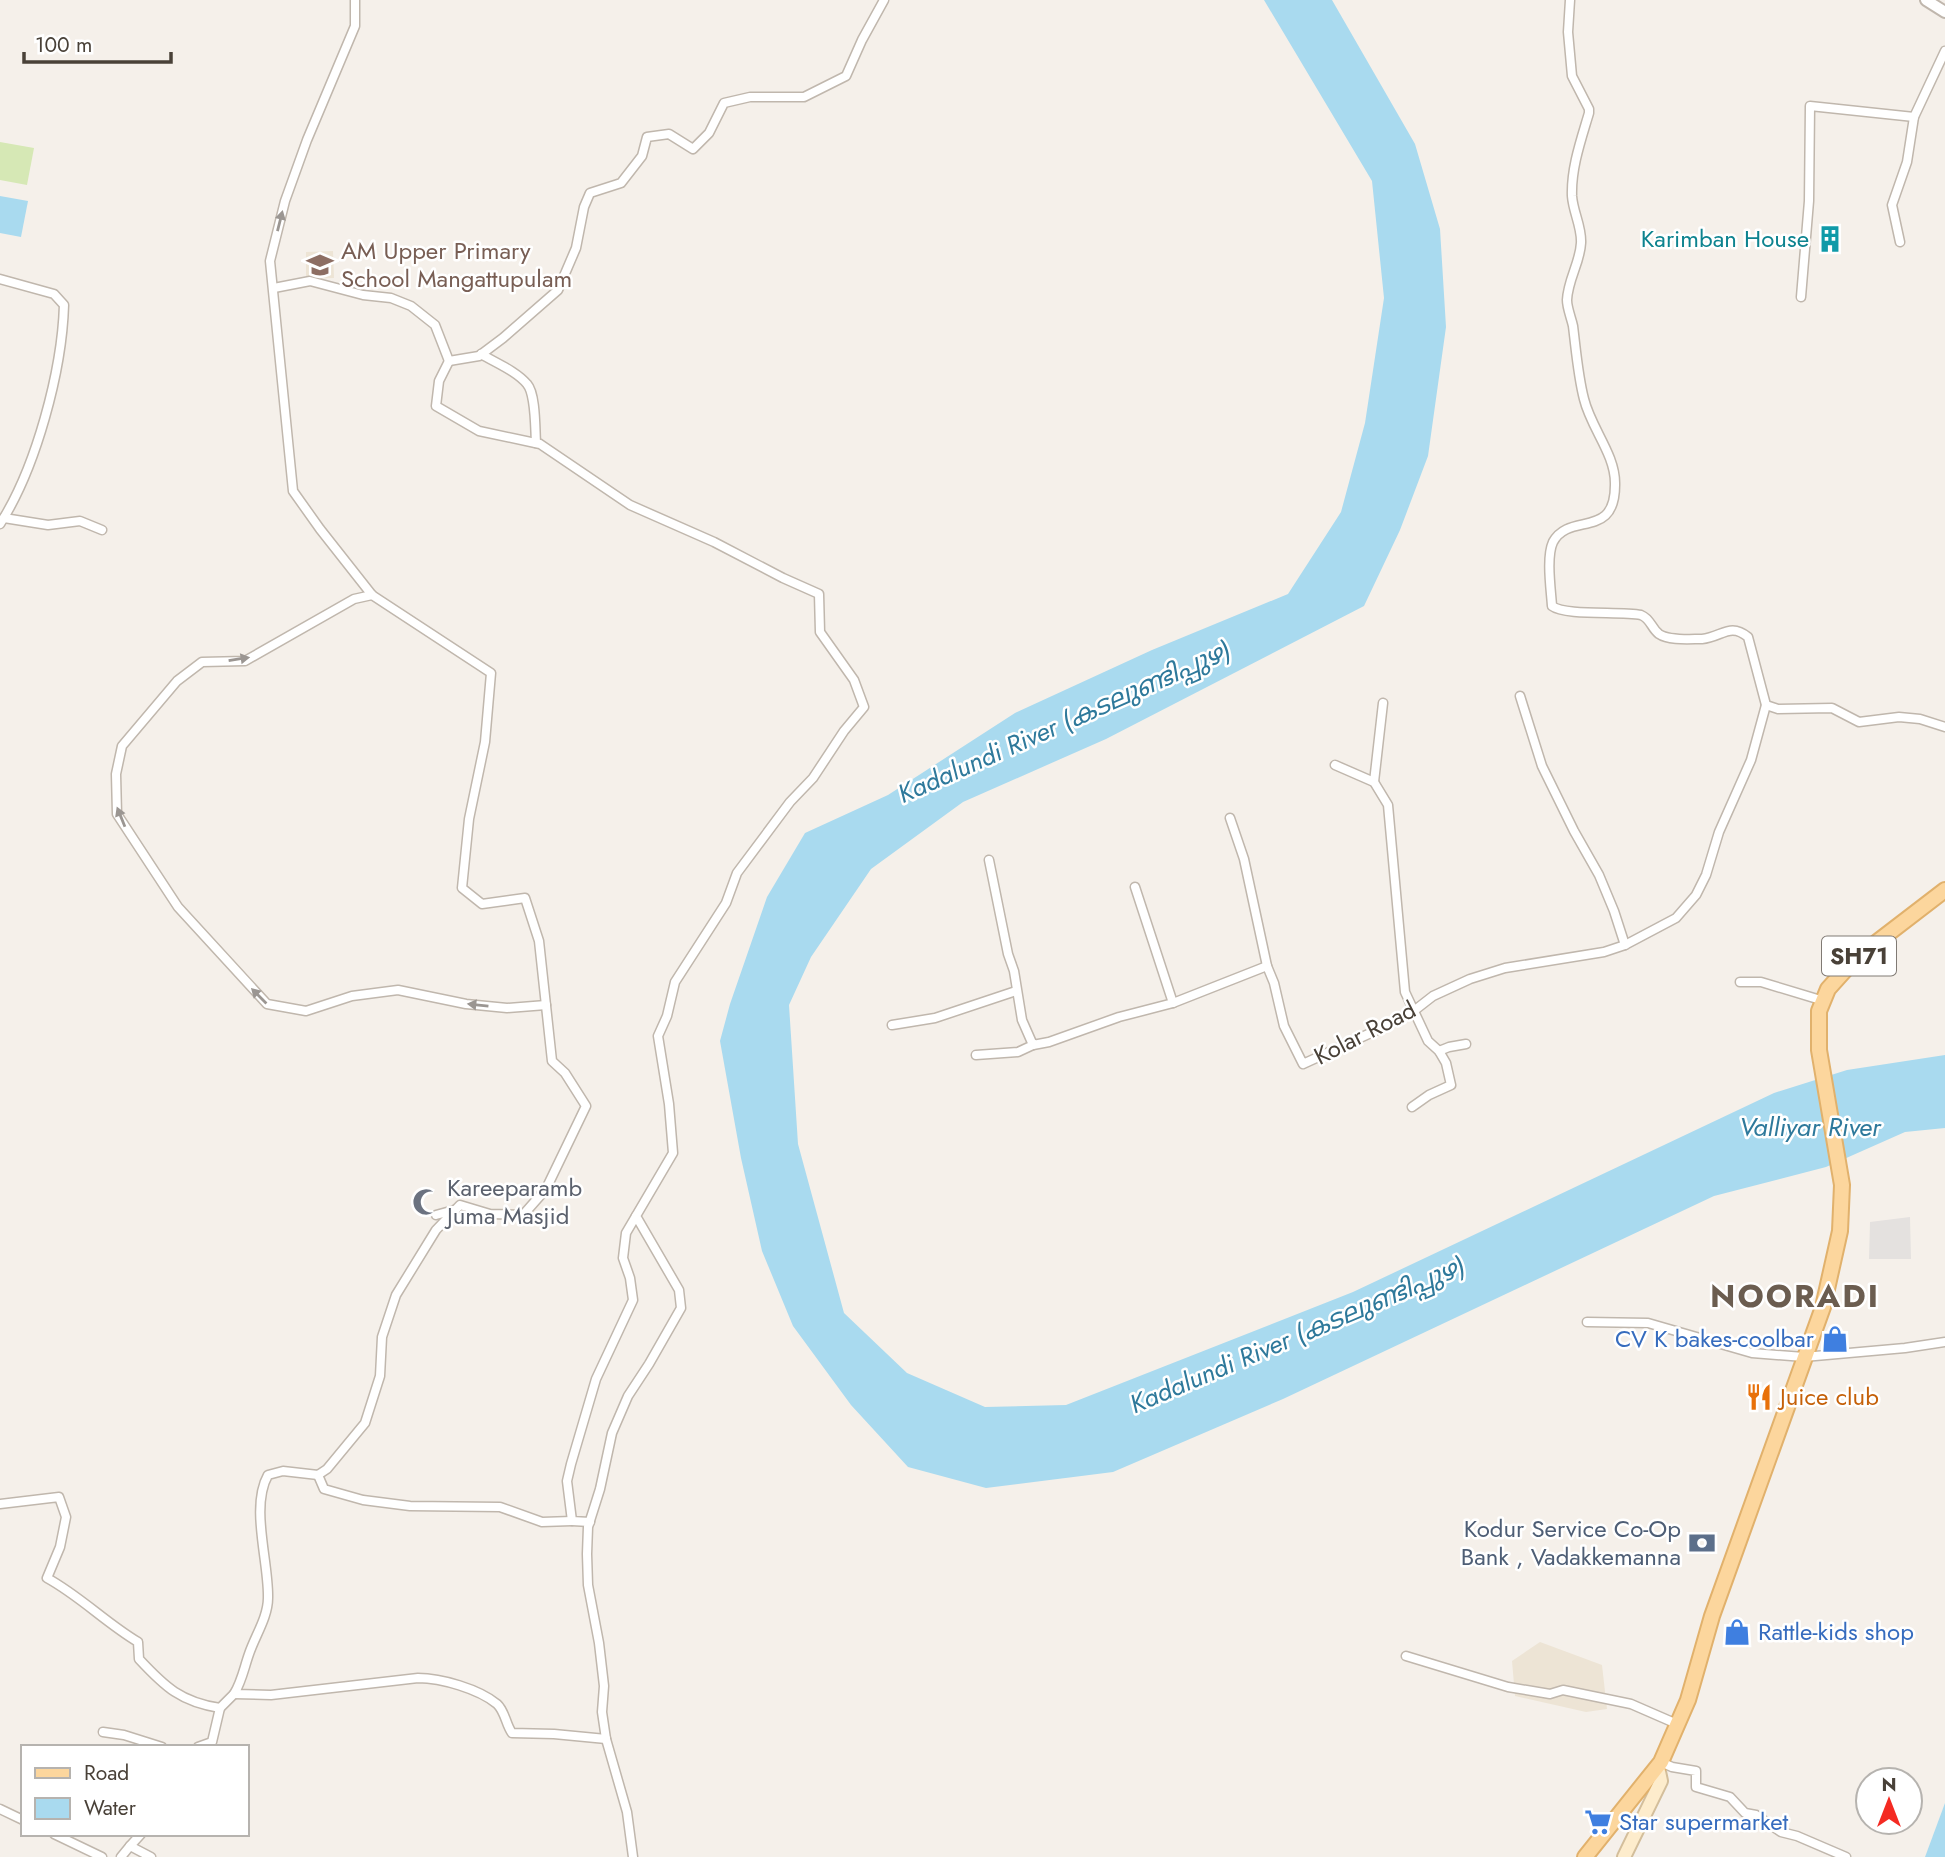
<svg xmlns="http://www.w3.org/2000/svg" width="1945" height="1857" viewBox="0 0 1945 1857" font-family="Jost,'Noto Sans Malayalam',sans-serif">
  <rect width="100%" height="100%" fill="#f5f0ea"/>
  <g fill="#ede4d5">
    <path d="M333,251L334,278L306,279V252Z"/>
    <path d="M1540,1642L1602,1665L1607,1709L1586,1712L1515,1696L1512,1661Z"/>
  </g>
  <path fill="#d6e8b5" d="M0,142L34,148L27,185L0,180Z"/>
  <path fill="#e4e1df" d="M1910,1217L1911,1259H1869L1870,1222Z"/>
  <g fill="#a9daef">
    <path d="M1264,0H1332L1415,144L1440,229L1446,327L1428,456L1400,530L1364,606L1106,739L963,802L871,869L811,957L789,1005L798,1144L844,1313L907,1373L985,1407L1066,1405L1353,1292L1774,1093L1847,1070L1945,1055V1128L1905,1132L1826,1167L1714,1196L1283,1399L1113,1472L986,1488L908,1467L851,1405L793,1326L762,1251L741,1158L720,1041L730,1004L767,897L805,833L888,795L1015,713L1152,650L1288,594L1341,512L1365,423L1384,298L1372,181Z"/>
    <path d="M0,196L28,201L21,237L0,233Z"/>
    <path d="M1945,1803V1857H1925Z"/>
  </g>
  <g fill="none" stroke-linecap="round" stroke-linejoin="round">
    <defs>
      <g id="minor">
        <path d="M355,0V26L307,140L285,201L270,261L293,491L320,529L372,595L491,673L485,742L469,819L462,888L482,904L525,898L539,941L552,1061L565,1073L586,1106L546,1189L523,1215L490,1214L460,1205L436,1230L396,1295L382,1337L380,1376L365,1423L327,1469L318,1475L283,1471L268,1475C250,1507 269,1562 268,1598C268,1617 255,1636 249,1654C244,1668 242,1681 234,1694L271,1695L418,1678C441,1678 479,1689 497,1704C505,1711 506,1725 512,1733L554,1734L606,1739"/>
        <path d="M1570,0L1568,32L1572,76L1589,109V113C1581,140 1571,168 1572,196C1573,212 1582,227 1581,243C1580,263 1568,279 1567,300C1567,308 1571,317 1573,326C1576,350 1578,376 1584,399C1591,428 1615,454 1615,483C1616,541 1570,511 1553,542C1546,557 1551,590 1552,606C1565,616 1620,611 1641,615C1651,619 1651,628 1659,634C1669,641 1690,639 1702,639C1722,637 1730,622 1748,637L1766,705L1778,709L1832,708L1859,722L1899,717L1920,719L1945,727"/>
        <path d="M1900,242L1892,205L1907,162L1914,117L1945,51"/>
        <path d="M0,279L54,294L64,305C62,371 36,468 0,524"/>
        <path d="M274,288L310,281L363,295L391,298L411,306L435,325L449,361"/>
        <path d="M1801,297L1809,201L1810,106L1914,117"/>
        <path d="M481,354C496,363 516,371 527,384C536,394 535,429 536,443"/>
        <path d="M449,361L439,381L436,406L479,431L540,444L630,505L714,542L783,578L819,594L820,632L854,680L864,707L844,731L813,778L790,802L737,873L726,903L675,982L667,1016L658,1036L669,1104L673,1153L636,1216L679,1290L681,1308L649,1364L628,1396L612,1433L600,1489L588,1527L587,1554L588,1585L599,1643L604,1686L602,1712L606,1739L627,1812L633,1857"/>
        <path d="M449,361L479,356L503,338L558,290L576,248L584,207L590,193L621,183L642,156L647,137L669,134L693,149L709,133L724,103L750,97H804L846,76L862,40L884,0"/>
        <path d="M4,518L48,525L80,521L102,530"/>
        <path d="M372,595L354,599L245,661L202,662L177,681L122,746L116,774L117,814L178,907L267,1004L306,1011L352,996L398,990L466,1004L507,1008L546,1005"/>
        <path d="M1520,696L1542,766L1574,831L1599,875L1614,911L1625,945"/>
        <path d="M1335,765L1374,782L1388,805L1405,992L1428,1041L1439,1051L1446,1063L1451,1085L1429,1095L1412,1107"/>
        <path d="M1374,782L1383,703"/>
        <path d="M1230,818L1244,859L1267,966"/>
        <path d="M989,860L1008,954L1014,971L1022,1020L1033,1045L1049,1042L1119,1017L1173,1003L1267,966L1274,983L1284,1026L1303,1064L1375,1031L1415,1010L1433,996L1470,979L1505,968L1604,952L1625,945L1676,918L1696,895L1706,875L1719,832L1751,760L1766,705"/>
        <path d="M1135,887L1173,1003"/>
        <path d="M1740,982H1761L1824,1001"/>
        <path d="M892,1025L935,1018L1016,991"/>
        <path d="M1439,1051L1449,1047L1466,1044"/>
        <path d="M976,1055L1018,1052L1033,1045"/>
        <path d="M436,1215L454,1210"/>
        <path d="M1587,1322L1648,1323L1752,1353L1804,1357L1905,1348L1945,1342"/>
        <path d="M318,1475L324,1489L363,1500L410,1506L500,1507L542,1522L572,1521"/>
        <path d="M0,1504L59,1497L66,1517L60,1547L47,1578C80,1596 106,1623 138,1642L139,1659C165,1687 181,1702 220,1708L234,1694"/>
        <path d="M590,1522L572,1521L567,1481L571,1464L596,1379L633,1300L630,1278L623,1258L626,1233L636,1216"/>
        <path d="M1406,1656L1508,1687L1550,1694L1563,1690L1631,1704L1677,1724"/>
        <path d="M103,1732L124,1735L162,1747"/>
        <path d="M198,1747L212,1742L220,1708"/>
        <path d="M1661,1762L1672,1767L1696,1771V1787L1730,1797L1745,1813L1756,1815L1781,1832L1797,1836L1846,1857"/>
        <path d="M0,1809L23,1820"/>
        <path d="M54,1834L102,1857"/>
        <path d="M141,1834L130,1846L151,1857"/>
        <path d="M121,1857L130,1846"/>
      </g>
      <path id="tertiary" d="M1926,0L1945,12"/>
      <path id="secondary" d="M1624,1857L1661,1781L1658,1767"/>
      <path id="primary" d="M1585,1857L1661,1762L1688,1700L1712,1616L1823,1307L1840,1231L1842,1185L1819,1050V1011L1828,989L1855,959L1945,890"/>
    </defs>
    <use href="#minor" stroke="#c0b7ad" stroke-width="11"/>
    <use href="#tertiary" stroke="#c0b7ad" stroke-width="14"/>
    <use href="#secondary" stroke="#d3be9b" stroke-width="16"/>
    <use href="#primary" stroke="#e1b16c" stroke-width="18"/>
    <use href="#minor" stroke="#fff" stroke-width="8"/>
    <use href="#tertiary" stroke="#fff" stroke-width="10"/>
    <use href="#secondary" stroke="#fdeccc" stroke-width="12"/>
    <use href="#primary" stroke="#fcd69d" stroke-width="14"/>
  </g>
  <defs><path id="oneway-solid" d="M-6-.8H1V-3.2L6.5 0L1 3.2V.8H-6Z" transform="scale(1.75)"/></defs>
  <g fill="#9b9692">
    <use href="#oneway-solid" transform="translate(280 221) rotate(-76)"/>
    <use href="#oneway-solid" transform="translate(239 659) rotate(-9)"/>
    <use href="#oneway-solid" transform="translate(121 817) rotate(-112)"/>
    <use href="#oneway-solid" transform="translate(259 996) rotate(-135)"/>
    <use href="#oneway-solid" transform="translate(478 1005) rotate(-174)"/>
  </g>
  <defs>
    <symbol id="building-bare" viewBox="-9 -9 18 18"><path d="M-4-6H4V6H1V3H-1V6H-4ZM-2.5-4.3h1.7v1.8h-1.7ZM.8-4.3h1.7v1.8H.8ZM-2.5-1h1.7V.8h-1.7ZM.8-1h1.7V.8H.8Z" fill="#0f9aa8" stroke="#fff" stroke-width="2.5" paint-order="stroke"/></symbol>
    <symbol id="school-bare" viewBox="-9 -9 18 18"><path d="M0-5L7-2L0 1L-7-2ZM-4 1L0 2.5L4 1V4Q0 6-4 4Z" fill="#8d6e63" stroke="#fff" stroke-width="2.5" paint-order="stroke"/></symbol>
    <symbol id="mosque-bare" viewBox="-9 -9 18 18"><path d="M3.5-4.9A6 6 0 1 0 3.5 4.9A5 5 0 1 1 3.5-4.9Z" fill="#6b7280" stroke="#fff" stroke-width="2.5" paint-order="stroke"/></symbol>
    <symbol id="shop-bare" viewBox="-9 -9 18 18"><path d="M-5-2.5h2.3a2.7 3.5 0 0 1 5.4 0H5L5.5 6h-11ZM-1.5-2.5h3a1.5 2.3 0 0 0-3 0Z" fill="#3f7fe0" stroke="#fff" stroke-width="2.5" paint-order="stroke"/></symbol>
    <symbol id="restaurant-bare" viewBox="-9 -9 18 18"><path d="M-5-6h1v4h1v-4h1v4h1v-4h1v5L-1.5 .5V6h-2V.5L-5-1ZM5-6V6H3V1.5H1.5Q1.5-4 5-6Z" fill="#e8710a" stroke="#fff" stroke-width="2.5" paint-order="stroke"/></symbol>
    <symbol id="bank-bare" viewBox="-9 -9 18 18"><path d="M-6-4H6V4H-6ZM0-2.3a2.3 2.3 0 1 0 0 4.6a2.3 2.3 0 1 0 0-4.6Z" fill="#5c6f8a" stroke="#fff" stroke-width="2.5" paint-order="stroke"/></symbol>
    <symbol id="supermarket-bare" viewBox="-9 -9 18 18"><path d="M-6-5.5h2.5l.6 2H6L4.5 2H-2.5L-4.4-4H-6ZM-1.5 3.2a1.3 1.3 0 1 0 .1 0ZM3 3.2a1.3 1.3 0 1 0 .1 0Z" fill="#3f7fe0" stroke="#fff" stroke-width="2.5" paint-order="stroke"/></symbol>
  </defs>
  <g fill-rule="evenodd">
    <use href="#building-bare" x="1811" y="220" width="38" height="38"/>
    <use href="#school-bare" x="301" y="246" width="38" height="38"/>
    <use href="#mosque-bare" x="407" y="1183" width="38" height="38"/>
    <use href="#shop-bare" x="1816" y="1320" width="38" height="38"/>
    <use href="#restaurant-bare" x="1740" y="1378" width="38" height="38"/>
    <use href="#bank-bare" x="1683" y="1524" width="38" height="38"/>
    <use href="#shop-bare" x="1718" y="1613" width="38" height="38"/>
    <use href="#supermarket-bare" x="1579" y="1803" width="38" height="38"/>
  </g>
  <g text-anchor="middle" stroke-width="5" stroke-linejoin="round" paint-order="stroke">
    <rect fill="#fff" stroke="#807a74" stroke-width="2" x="1822" y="936.5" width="74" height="39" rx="5"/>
    <g font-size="23" font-weight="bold" fill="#494138">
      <text x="1859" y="964">SH71</text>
    </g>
    <g font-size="24" fill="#0d838f" stroke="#fff" text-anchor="end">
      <text x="1809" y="247">Karimban House</text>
    </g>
    <g font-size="24" fill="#785e54" stroke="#fff" text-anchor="start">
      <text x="341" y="259">AM Upper Primary<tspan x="341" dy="28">School Mangattupulam</tspan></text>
    </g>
    <g font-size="24" fill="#494138" stroke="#fff">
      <text transform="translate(1365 1033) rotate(-27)" y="8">Kolar Road</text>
    </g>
    <g font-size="24" fill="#5b616d" stroke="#fff" text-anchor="start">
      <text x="447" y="1196">Kareeparamb<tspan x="447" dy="28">Juma Masjid</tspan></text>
    </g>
    <g font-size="24" fill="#366cbe" stroke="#fff" text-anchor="start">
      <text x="1814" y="1347" text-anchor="end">CV K bakes-coolbar</text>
      <text x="1758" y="1640">Rattle-kids shop</text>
      <text x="1619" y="1830">Star supermarket</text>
    </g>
    <g font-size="24" fill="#c56008" stroke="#fff" text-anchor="start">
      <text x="1780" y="1405">Juice club</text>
    </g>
    <g font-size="24" fill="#4e5e75" stroke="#fff" text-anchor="end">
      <text x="1681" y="1537">Kodur Service Co-Op<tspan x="1681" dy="28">Bank , Vadakkemanna</tspan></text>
    </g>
    <g font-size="26" font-style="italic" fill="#2e799b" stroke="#fff">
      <text transform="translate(1064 722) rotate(-24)" y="9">Kadalundi River (കടലുണ്ടിപ്പുഴ)</text>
      <text x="1810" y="1136">Valliyar River</text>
      <text transform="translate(1297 1335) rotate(-23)" y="9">Kadalundi River (കടലുണ്ടിപ്പുഴ)</text>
    </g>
    <g font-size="32" font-weight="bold" letter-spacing="2" fill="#6b5d50" stroke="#fff">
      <text x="1795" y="1307">NOORADI</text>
    </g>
  </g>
  <rect x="21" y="1745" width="228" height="91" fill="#ffffff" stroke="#b6b3af" stroke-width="2"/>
  <rect x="35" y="1768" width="35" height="10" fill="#fcd69d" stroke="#b6b3af" stroke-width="2"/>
  <text x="84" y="1780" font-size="21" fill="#494138">Road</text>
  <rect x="35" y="1798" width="35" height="21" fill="#a9daef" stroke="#b6b3af" stroke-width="2"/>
  <text x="84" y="1815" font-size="21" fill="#494138">Water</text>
  <g transform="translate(1889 1801)"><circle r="33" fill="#ffffff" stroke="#b6b3af" stroke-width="2"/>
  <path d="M0-5L12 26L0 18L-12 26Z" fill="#f42a22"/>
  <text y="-10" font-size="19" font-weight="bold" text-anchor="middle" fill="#494138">N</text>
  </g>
  <path d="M24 52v10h147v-10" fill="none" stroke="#494138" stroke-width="3.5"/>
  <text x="35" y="52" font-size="21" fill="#494138" stroke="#ffffff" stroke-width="5" paint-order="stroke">100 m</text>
</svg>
